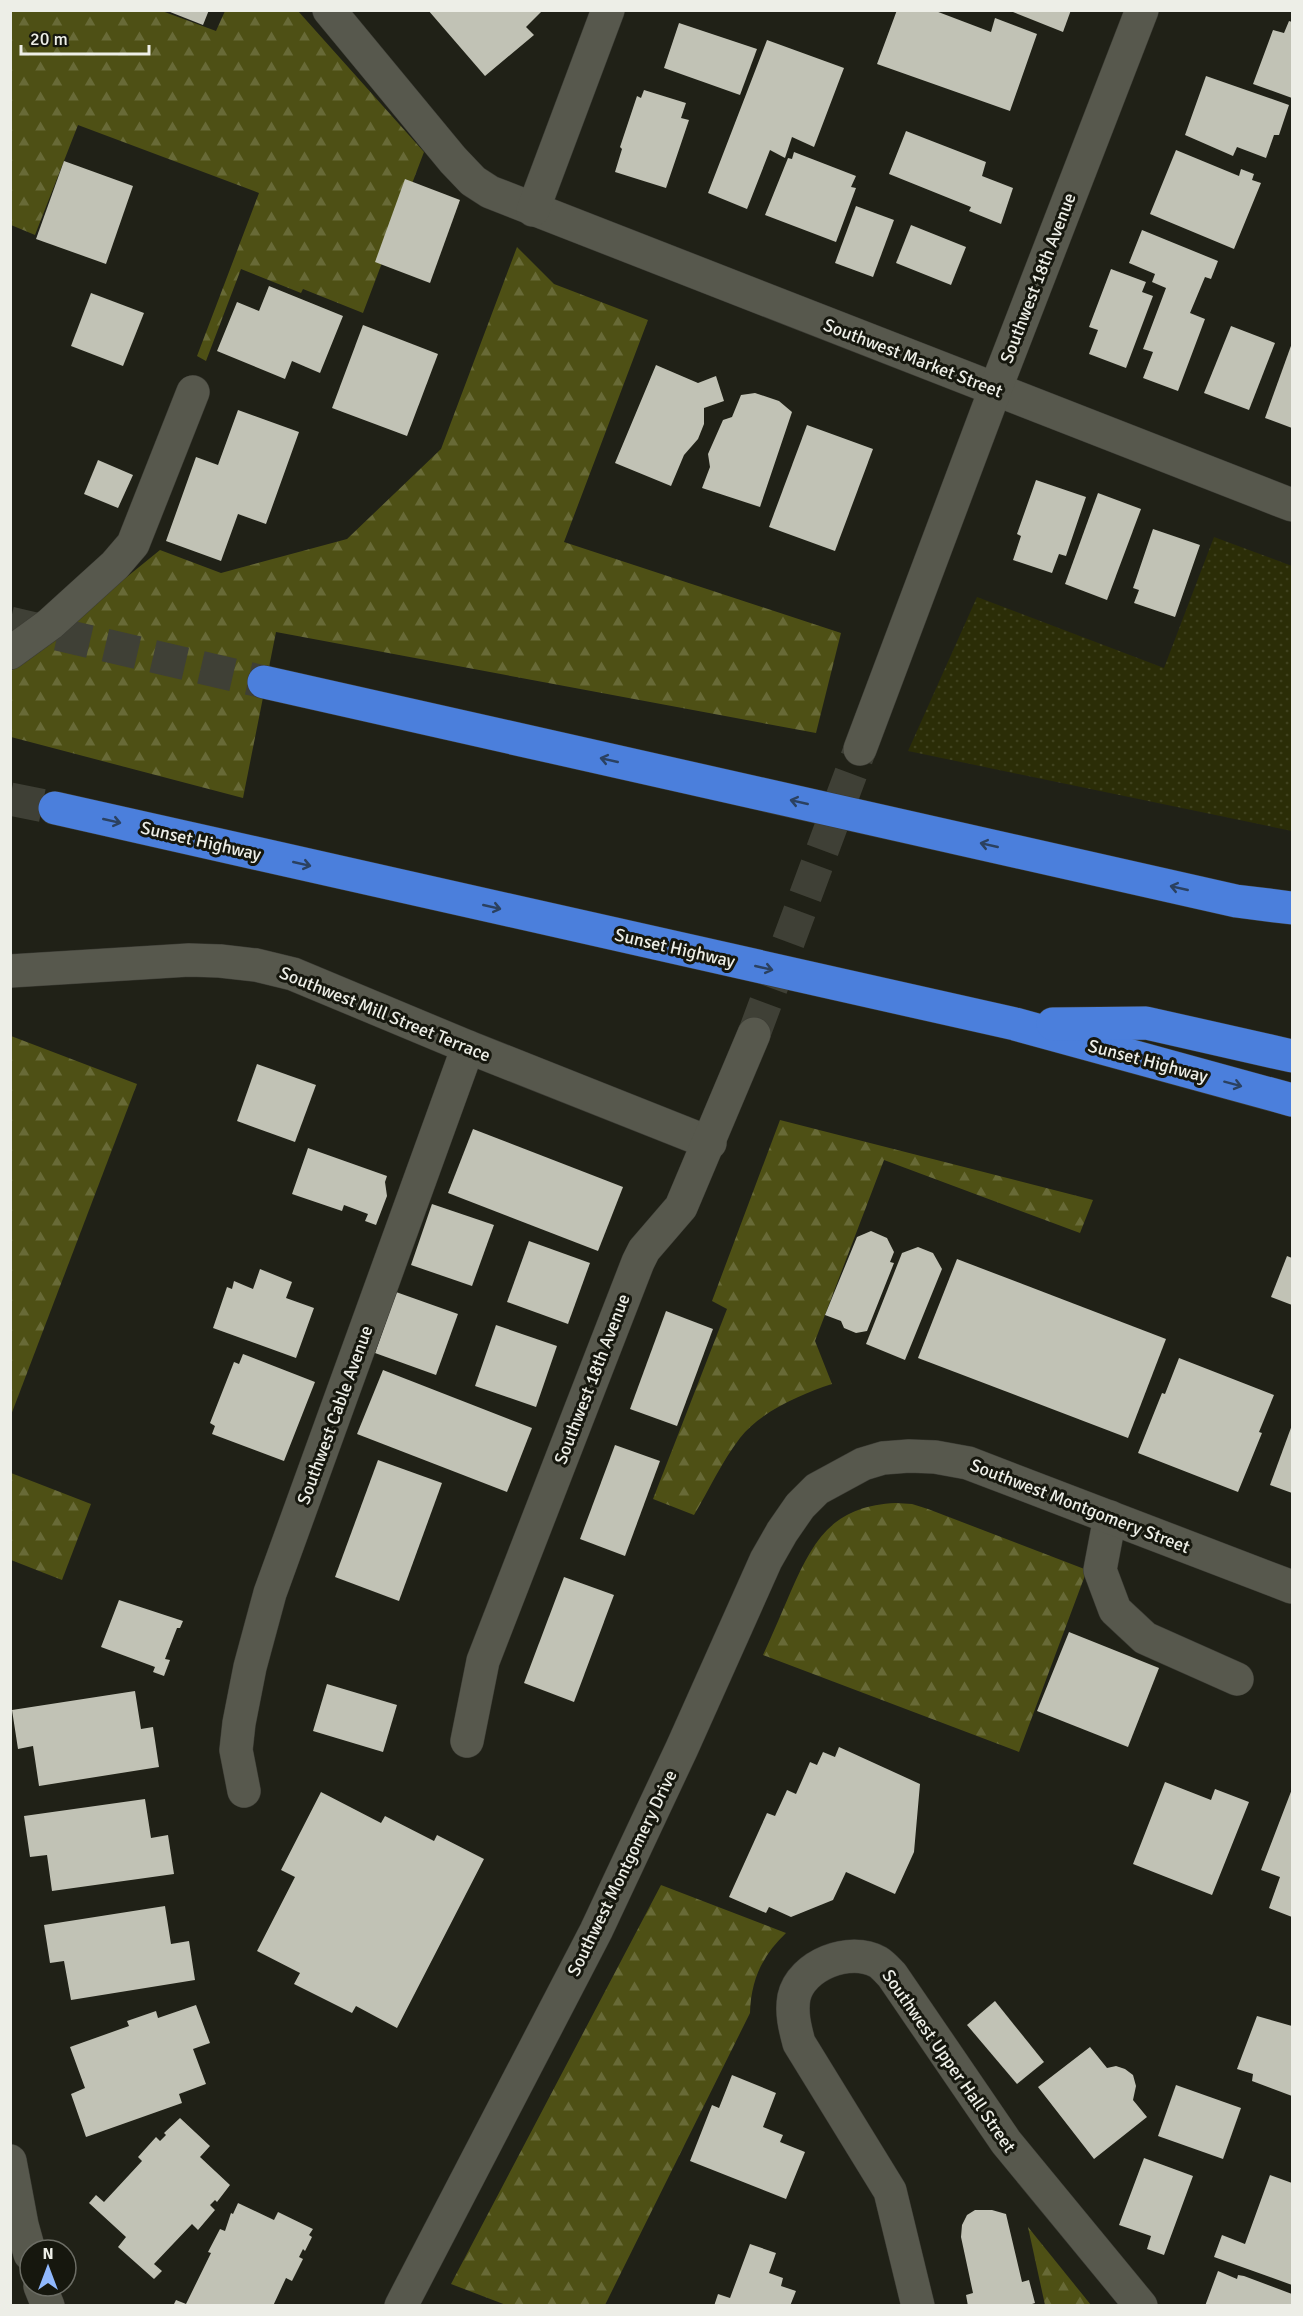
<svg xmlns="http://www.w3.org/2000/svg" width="1303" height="2316" viewBox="0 0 1303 2316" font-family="Signika,sans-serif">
  <defs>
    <pattern id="grass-dots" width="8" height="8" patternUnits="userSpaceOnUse" patternTransform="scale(1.5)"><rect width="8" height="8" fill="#2b2d07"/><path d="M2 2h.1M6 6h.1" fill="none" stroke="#40421f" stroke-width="1.8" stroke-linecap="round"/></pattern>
    <pattern id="forest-firs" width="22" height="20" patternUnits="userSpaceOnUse" patternTransform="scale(1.5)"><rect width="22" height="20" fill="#4e5015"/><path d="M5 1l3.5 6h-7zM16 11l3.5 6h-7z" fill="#686a37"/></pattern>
  </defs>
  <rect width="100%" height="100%" fill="#202117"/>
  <path fill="url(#grass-dots)" d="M1214,537L1292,566V831L908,751L977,597L1164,668Z"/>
  <g fill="url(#forest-firs)">
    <path d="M10,11H162L216,31L225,11H298L424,152L363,313L303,289L301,293L241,269L206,361L197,356L259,193L78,125L35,235L11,225Z"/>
    <path d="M517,247L554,284L648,320L564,542L841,633L816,733L276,632L243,798L11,737V671L160,550L221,573L347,539L441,449Z"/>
    <path d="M11,1036L137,1084L11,1415Z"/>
    <path d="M780,1120L1093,1200L1080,1233L884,1160L815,1341L832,1384C801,1394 760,1412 740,1438C722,1461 709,1490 694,1515L653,1499L727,1309L712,1301Z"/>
    <path d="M11,1473L91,1504L62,1580L11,1560Z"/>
    <path d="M896,1503L912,1504L928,1509L1087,1570L1019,1752L763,1655C773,1633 782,1612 791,1591C814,1539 833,1506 896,1503Z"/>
    <path d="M661,1885L786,1933C762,1956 751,1980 750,2013L605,2305H506L451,2284Z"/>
    <path d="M1028,2227L1091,2305H1045Z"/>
  </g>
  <g fill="#c1c2b5">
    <path d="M165,10H209L203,25Z"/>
    <path d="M428,10H543L526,27L534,35L485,76Z"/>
    <path d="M897,10H933L991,32L995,18L1037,34L1010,111L877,64Z"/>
    <path d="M1008,10H1071L1063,32Z"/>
    <path d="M1289,21L1292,22V98L1253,84L1273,30L1284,33Z"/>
    <path d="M679,23L757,49L740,95L664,68Z"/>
    <path d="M767,40L844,68L814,147L792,137L785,158L770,150L747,209L708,193Z"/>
    <path d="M1206,76L1289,105L1279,135H1274L1266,158L1237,147L1233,156L1185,135Z"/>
    <path d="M644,90L686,103L681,118L689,120L666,188L615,172L622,149L620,147L637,96L641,98Z"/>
    <path d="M906,131L986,162L982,176L1013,188L1001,224L969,211L971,207L889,174Z"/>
    <path d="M1176,150L1239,176L1241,169L1254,174L1252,180L1261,183L1234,249L1150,214Z"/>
    <path d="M794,152L856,176L851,187L856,188L836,242L765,215L788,158L792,159Z"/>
    <path d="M64,161L133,186L106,264L36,239Z"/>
    <path d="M405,179L460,200L430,283L375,262Z"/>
    <path d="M856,206L894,220L873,277L835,263Z"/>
    <path d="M911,225L966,247L951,285L896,263Z"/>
    <path d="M1142,230L1218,261L1211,279L1205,277L1190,313L1205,319L1178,391L1143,378L1153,352L1143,349L1166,288L1152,282L1155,274L1129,263Z"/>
    <path d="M1111,269L1146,282L1142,292L1153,296L1126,368L1089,354L1098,330L1089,327Z"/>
    <path d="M269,286L343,316L320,373L292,361L285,379L217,351L237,302L259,311Z"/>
    <path d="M91,293L144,313L123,366L71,346Z"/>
    <path d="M363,325L438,354L407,436L332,408Z"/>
    <path d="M1231,326L1275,343L1249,410L1204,393Z"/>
    <path d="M1292,343V428L1265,418Z"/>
    <path d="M656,365L698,383L716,376L724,401L704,408V424L698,439L684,455L671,486L615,463Z"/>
    <path d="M755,393L779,401L792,412L760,507L702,488L710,467L708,454L723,420L732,417L741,395Z"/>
    <path d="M238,410L299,432L266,524L238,514L221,561L166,541L196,457L218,465Z"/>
    <path d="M807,425L873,449L835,551L769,527Z"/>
    <path d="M98,460L133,475L118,508L84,494Z"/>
    <path d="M1036,480L1086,497L1066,556L1059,554L1052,573L1013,560L1021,536L1017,534Z"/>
    <path d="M1098,493L1141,509L1107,600L1065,584Z"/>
    <path d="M1153,529L1200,545L1175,617L1134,603L1139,590L1133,588Z"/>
    <path d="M257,1064L316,1085L295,1142L237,1121Z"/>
    <path d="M473,1129L623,1187L598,1251L448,1193Z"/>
    <path d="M308,1148L387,1176L385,1182L387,1196L376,1225L365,1221L368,1214L344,1205L342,1211L292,1194Z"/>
    <path d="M432,1204L494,1225L472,1286L411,1265Z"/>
    <path d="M871,1231L887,1238L894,1252L890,1262L894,1263L867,1331L856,1333L844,1328L841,1321L825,1315L857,1237Z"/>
    <path d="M529,1241L590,1263L568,1324L507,1302Z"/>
    <path d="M918,1247L933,1253L942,1269L905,1360L866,1344L902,1253Z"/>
    <path d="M1287,1256L1292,1258V1305L1271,1297Z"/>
    <path d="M957,1259L1166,1339L1128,1438L918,1358Z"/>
    <path d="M260,1269L292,1282L286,1298L314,1308L296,1358L213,1328L227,1287L232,1289L234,1281L253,1289Z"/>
    <path d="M396,1292L458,1314L436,1375L375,1353Z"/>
    <path d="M666,1311L713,1329L677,1426L630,1409Z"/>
    <path d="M496,1325L557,1346L536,1407L475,1386Z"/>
    <path d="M243,1354L315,1382L284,1461L212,1434L215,1426L210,1423L234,1362L239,1364Z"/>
    <path d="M1179,1358L1274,1395L1259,1432L1262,1433L1238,1492L1138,1453L1162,1393L1165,1394Z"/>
    <path d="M383,1370L532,1428L507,1492L357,1434Z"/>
    <path d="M1292,1425V1493L1270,1485Z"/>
    <path d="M615,1445L660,1461L625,1556L580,1539Z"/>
    <path d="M378,1460L442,1483L399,1601L335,1577Z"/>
    <path d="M564,1577L614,1595L574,1702L524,1683Z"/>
    <path d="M119,1600L183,1621L180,1628H177L165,1659L170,1660L164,1676L153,1672L155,1667L101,1647Z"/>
    <path d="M1069,1632L1159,1668L1128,1747L1037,1711Z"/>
    <path d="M327,1684L397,1705L383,1752L313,1731Z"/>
    <path d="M135,1691L141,1729L153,1727L159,1767L39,1786L33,1746L18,1749L12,1710Z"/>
    <path d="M839,1747L920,1784L914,1852L895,1894L846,1872L833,1900L791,1917L769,1907L766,1913L729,1897L767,1813L775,1816L787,1790L796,1794L810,1762L817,1765L823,1752L835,1757Z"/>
    <path d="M1165,1782L1211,1800L1215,1789L1249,1802L1212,1895L1133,1864Z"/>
    <path d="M1292,1789V1917L1269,1908L1280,1877L1261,1870Z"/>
    <path d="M321,1792L381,1823L385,1816L434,1841L437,1835L484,1859L397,2028L356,2006L352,2013L294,1984L300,1973L257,1951L295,1877L281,1870Z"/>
    <path d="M145,1799L151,1838L168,1835L174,1874L52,1891L47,1855L30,1857L24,1816Z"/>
    <path d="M165,1906L171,1944L189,1941L195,1980L71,2000L64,1961L50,1963L44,1925Z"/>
    <path d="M995,2001L1044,2062L1017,2084L967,2025Z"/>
    <path d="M196,2005L210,2043L193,2049L206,2084L179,2094L182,2103L86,2137L71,2094L85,2088L70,2047L129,2026L127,2021L156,2011L158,2018Z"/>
    <path d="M1257,2016L1292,2026V2096L1252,2081L1253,2074L1237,2069Z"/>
    <path d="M1090,2047L1107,2068L1116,2066L1125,2069L1133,2075L1136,2086L1133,2100L1147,2117L1094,2159L1038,2087Z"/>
    <path d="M732,2075L776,2093L763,2127L783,2135L780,2142L805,2152L786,2199L690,2161L712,2105L719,2108Z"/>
    <path d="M1176,2085L1241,2108L1223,2159L1158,2136Z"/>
    <path d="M180,2118L210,2146L200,2157L230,2185L217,2202L215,2200L210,2205L215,2210L198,2230L192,2224L154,2264L162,2271L154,2279L118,2247L126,2237L89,2203L96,2195L104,2202L142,2161L138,2157L156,2137L160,2141L166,2135L164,2133Z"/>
    <path d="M1144,2158L1193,2176L1164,2255L1147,2249L1151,2236L1119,2225Z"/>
    <path d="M1270,2175L1292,2183V2285L1214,2257L1222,2235L1245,2244Z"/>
    <path d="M238,2203L274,2220L278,2212L313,2229L309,2235L312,2237L305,2251L303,2249L299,2257L303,2259L292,2281L286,2278L273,2306H173L176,2300L186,2304L211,2253L208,2252L220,2229L225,2231L231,2213L233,2214Z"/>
    <path d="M975,2210H992L1006,2214L1022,2282L1029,2280L1035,2303L1026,2306H968L966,2295L973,2293L961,2237L962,2225L967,2215Z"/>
    <path d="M750,2244L776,2253L769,2273L783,2278L781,2286L796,2291L790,2306H714L718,2294L730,2298Z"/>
    <path d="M1218,2271L1237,2279L1238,2275L1244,2276L1292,2294V2306H1205Z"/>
  </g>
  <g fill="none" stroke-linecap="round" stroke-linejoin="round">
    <path stroke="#3f4036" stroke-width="33" stroke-dasharray="33 16" stroke-linecap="butt" d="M754,1034L860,749"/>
    <g stroke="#3f4036" stroke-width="33" stroke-dasharray="33 16" stroke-linecap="butt">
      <path d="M10,623L264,682"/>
      <path d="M10,799L55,808"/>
    </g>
    <defs>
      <g id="minor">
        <path d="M329,10L453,160L473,181L490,192L1292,505"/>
        <path d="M533,210L608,10"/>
        <path d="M10,653L50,624L115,565L133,544L193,392"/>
        <path d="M860,749L995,390L1142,10"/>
        <path d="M10,971L189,960L220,961L256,965L293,974L468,1047L710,1143"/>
        <path d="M1110,1517L1100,1570L1115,1610L1145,1638L1237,1679"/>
        <path d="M467,1741L483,1661L638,1262L644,1250L681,1207L754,1034"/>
        <path d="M244,1791L236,1750L239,1723L250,1667L270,1593L468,1047"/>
        <path d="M10,2161L22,2225L30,2254"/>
        <path d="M40,2286L48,2306"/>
        <path d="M401,2306L596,1931L682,1748L766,1560L782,1532L800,1506L817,1489L863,1464L883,1458L909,1456L935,1457L968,1463L1292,1587"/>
        <path d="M918,2306L890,2191L799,2043C795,2028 791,2013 794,1997C801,1965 850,1946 878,1962C883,1965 888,1971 892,1975L1006,2142L1141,2306"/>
      </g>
      <g id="highway">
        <path d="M264,682L1236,901L1292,908"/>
        <path d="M55,808L1015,1024L1292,1100"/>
        <path d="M1053,1024L1146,1023L1292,1056"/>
      </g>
    </defs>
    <use href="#minor" stroke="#3c3c35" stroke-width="34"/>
    <use href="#highway" stroke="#3c3c35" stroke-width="34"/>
    <use href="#minor" stroke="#57584d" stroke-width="33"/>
    <use href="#highway" stroke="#4b7fdc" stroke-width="33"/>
  </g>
  <defs><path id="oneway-shaft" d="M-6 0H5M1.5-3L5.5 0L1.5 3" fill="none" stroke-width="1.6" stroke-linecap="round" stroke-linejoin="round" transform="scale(1.5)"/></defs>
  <g stroke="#2b4160">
    <use href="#oneway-shaft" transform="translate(609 760) rotate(-167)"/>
    <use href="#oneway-shaft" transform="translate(799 802) rotate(-167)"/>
    <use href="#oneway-shaft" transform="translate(112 821) rotate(13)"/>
    <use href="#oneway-shaft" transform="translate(989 845) rotate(-167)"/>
    <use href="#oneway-shaft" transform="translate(302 864) rotate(13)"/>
    <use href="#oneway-shaft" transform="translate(1179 888) rotate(-167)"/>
    <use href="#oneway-shaft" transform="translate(492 907) rotate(13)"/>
    <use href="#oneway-shaft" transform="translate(764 968) rotate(13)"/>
    <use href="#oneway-shaft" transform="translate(1233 1084) rotate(15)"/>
  </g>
  <g text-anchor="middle" stroke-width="6" stroke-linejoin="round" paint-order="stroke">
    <g font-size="18" fill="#edeee7" stroke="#16170e">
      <text transform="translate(1038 278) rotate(-69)" y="6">Southwest 18th Avenue</text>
      <text transform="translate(913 358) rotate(21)" y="6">Southwest Market Street</text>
      <text transform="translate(201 841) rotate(13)" y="6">Sunset Highway</text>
      <text transform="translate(675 948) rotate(13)" y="6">Sunset Highway</text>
      <text transform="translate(385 1014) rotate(22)" y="6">Southwest Mill Street Terrace</text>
      <text transform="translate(1148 1061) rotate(15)" y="6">Sunset Highway</text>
      <text transform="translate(592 1379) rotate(-69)" y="6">Southwest 18th Avenue</text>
      <text transform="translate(335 1415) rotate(-70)" y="6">Southwest Cable Avenue</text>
      <text transform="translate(1080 1506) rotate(21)" y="6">Southwest Montgomery Street</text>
      <text transform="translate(622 1873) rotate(-64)" y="6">Southwest Montgomery Drive</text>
      <text transform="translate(949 2061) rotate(55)" y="6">Southwest Upper Hall Street</text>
    </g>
  </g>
  <rect width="1303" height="2316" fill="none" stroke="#edeee7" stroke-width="24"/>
  <g transform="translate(48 2268)"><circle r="28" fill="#16170e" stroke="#6c6d65" stroke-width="1.5"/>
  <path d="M0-4.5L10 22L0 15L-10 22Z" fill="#90b8fd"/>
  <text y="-9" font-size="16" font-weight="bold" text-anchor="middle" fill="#edeee7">N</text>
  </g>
  <path d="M21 45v9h128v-9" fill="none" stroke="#edeee7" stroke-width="3"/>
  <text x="30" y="45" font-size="18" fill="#edeee7" stroke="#16170e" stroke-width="4.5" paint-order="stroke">20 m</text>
</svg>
